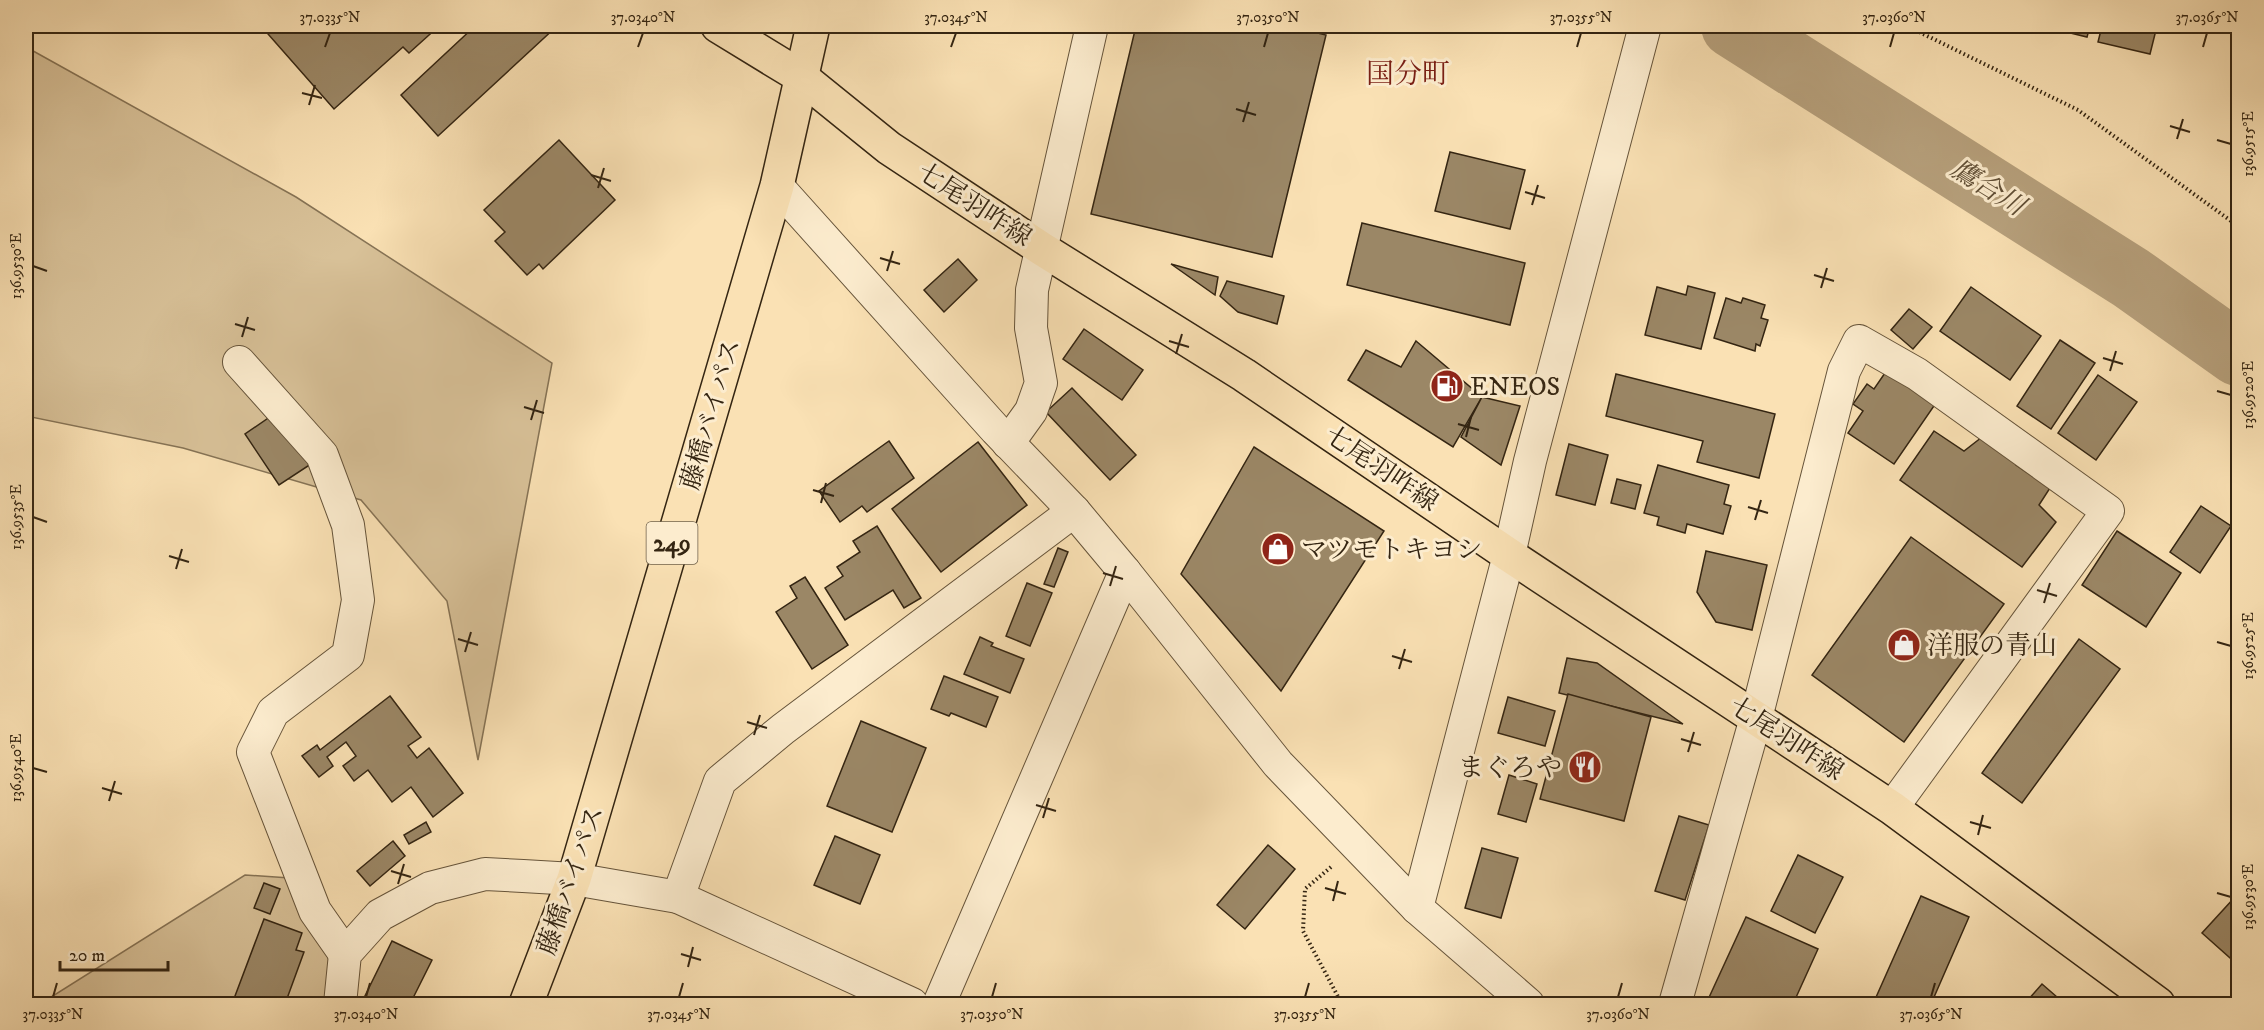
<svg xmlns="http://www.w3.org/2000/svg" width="2264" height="1030" viewBox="0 0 2264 1030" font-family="'IM FELL DW Pica','Noto Serif JP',serif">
  <rect width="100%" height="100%" fill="#fae1b4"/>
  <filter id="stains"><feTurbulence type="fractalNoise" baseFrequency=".00333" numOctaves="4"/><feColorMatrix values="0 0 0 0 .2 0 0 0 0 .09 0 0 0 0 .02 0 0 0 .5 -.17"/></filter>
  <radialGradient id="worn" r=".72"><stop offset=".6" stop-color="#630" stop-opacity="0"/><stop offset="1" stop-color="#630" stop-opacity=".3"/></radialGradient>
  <g fill="#d8c198" stroke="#867355" stroke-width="1.5">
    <path d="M26,47L296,197L552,363L478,760L447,601L361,500L183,448L26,416Z"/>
    <path d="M245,875L304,879L343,1004H40Z"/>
  </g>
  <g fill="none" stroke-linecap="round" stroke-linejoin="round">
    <path stroke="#b7a17d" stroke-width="64" d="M1733,26L2131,278L2238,354"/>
  </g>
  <g fill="#9b8766" stroke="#342512" stroke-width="1.5">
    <path d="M261,26H439L409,53L403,47L334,109Z"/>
    <path d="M475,26H557L438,136L401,95Z"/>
    <path d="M1136,26H1306L1305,30L1326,35L1272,257L1091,214Z"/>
    <path d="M2051,26H2090L2087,37L2050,28Z"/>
    <path d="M2102,26H2157L2150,54L2098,42Z"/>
    <path d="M559,140L615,200L543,269L539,264L527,275L495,241L505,232L484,210Z"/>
    <path d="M1450,152L1525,170L1510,229L1435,211Z"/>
    <path d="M1362,223L1525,263L1510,325L1347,285Z"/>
    <path d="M958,259L977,280L944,312L924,290Z"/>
    <path d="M1171,264L1218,277L1215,295Z"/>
    <path d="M1227,281L1284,296L1277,324L1238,312L1220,296Z"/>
    <path d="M1688,286L1715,293L1701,349L1645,335L1657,287L1686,295Z"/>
    <path d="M1971,287L2041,336L2010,380L1940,331Z"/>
    <path d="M1726,298L1741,303L1743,298L1765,305L1761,318L1768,320L1760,346L1756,344L1755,351L1714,338Z"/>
    <path d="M1909,309L1932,327L1913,349L1891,330Z"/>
    <path d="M1084,329L1143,370L1122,400L1063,359Z"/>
    <path d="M2060,340L2095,363L2051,429L2017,406Z"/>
    <path d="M1416,341L1482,397L1453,447L1348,380L1366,350L1401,367Z"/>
    <path d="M1887,370L1936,403L1894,464L1848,433L1863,411L1853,404L1867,384L1874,389Z"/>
    <path d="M1616,374L1775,414L1759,478L1697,462L1703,441L1606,416Z"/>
    <path d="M2098,375L2137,402L2096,460L2058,433Z"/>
    <path d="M1072,388L1136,455L1110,480L1046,412Z"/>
    <path d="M1482,397L1520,406L1501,465L1461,437Z"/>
    <path d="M277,412L311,464L279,485L245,434Z"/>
    <path d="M1934,431L1964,451L1982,437L2011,450L2016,465L2050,488L2039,505L2056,522L2022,567L1900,480Z"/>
    <path d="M889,441L914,478L867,512L862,506L840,522L819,491Z"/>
    <path d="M978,442L1027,505L941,572L892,509Z"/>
    <path d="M1569,444L1608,455L1595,505L1556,495Z"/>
    <path d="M1254,447L1384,531L1281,691L1181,574Z"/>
    <path d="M1658,465L1729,485L1724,504L1731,506L1723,534L1687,524L1685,533L1657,525L1659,517L1644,513Z"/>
    <path d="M1617,479L1641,485L1635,509L1611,503Z"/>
    <path d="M2201,506L2231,526L2200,573L2170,552Z"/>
    <path d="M877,526L921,598L904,608L893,590L845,620L825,588L843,576L837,567L860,552L853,541Z"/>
    <path d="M2117,531L2181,573L2146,627L2082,585Z"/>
    <path d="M1911,537L2004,604L1904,742L1812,675Z"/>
    <path d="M1058,548L1068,552L1054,587L1044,584Z"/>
    <path d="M1706,551L1767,565L1752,630L1716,622L1697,592Z"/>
    <path d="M805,577L848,645L812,669L776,612L797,598L790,586Z"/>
    <path d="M1027,583L1052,593L1030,646L1006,636Z"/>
    <path d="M980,637L993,643L991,646L1024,659L1010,693L964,674Z"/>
    <path d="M2079,639L2120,669L2022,803L1982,773Z"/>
    <path d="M1567,658L1597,663L1683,724L1559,693Z"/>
    <path d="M944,676L998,697L986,727L951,713L949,716L931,709Z"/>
    <path d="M1568,694L1651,717L1624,821L1540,799Z"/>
    <path d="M390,696L421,737L408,746L417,758L429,748L463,793L433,817L411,787L392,802L368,770L354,781L343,766L356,756L346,742L327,757L333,766L319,777L302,756L317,745L320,750Z"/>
    <path d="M1508,697L1555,711L1545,746L1498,733Z"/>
    <path d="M861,721L926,748L892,832L827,806Z"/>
    <path d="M1509,775L1537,784L1526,822L1498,814Z"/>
    <path d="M1679,816L1709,825L1685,900L1655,891Z"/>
    <path d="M426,822L431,832L409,844L404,835Z"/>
    <path d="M835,836L880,855L860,904L814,885Z"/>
    <path d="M393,841L405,856L370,886L357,871Z"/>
    <path d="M1268,845L1295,869L1245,929L1217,905Z"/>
    <path d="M1482,848L1518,858L1501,918L1465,908Z"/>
    <path d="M1798,855L1843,877L1815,933L1771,911Z"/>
    <path d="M264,883L280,889L270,914L254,908Z"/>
    <path d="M1921,896L1969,917L1931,1004H1873Z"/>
    <path d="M2235,897L2238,901V965L2202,933Z"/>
    <path d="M1746,917L1818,949L1793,1004H1706Z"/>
    <path d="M264,919L302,933L296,950L304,952L285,1004H232Z"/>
    <path d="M392,941L432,960L410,1004H361Z"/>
    <path d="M2042,984L2065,1004H2031L2027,1001Z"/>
  </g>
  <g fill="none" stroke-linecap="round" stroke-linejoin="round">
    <defs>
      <g id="minor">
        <path d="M777,186L996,430L1074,511L1125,572L1278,764L1417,908L1528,1004"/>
        <path d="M239,362L322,455L348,525L358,600L348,655L273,712L253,752L315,911L345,954"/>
        <path d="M1008,443L1031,411L1041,383L1031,328L1032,290L1092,26"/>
        <path d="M678,897L912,1004"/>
        <path d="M1417,908L1509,555L1530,461L1645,26"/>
        <path d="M340,1004L345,954L380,915L430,888L485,874L523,876L574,879L678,897L720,781L783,729L1074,511"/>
        <path d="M939,1004L1125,572"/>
        <path d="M1675,1004L1756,718L1844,371L1859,341L1917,374L2108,511L1892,808"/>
      </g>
      <path id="primary" d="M718,26L800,76L889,148L1042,249L1244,375L1509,555L1892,808L2158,1004"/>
      <path id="trunk" d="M526,1004L574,879L777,186L813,26"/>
    </defs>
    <use href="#minor" stroke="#66543a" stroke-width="34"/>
    <use href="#primary" stroke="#342512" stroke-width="36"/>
    <use href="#trunk" stroke="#342512" stroke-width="36"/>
    <g stroke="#342512" stroke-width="4" stroke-dasharray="1.5 3" stroke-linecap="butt">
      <path d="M1907,26L2078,110L2238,226"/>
      <path d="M1331,867L1305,889L1303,931L1342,1004"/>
    </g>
    <use href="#minor" stroke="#fcecce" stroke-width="32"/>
    <use href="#primary" stroke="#fae1b4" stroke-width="33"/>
    <use href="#trunk" stroke="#fae1b4" stroke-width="33"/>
  </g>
  <path fill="none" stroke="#342512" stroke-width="2" d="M325,47L330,33M638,47L643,33M951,47L956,33M1264,47L1268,33M1577,47L1581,33M1890,47L1894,33M2203,47L2207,33M302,93L322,98M309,105L315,85M1236,109L1256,115M1243,122L1249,102M2170,126L2190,132M2177,139L2183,119M2217,140L2231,144M591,175L611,181M598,188L604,168M1525,192L1545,198M1532,205L1538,185M880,258L900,264M33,266L47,271M887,271L893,251M1814,275L1834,281M1821,288L1827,268M235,324L255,330M242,337L248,317M1169,341L1189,347M1176,354L1182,334M2103,358L2123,364M2110,371L2116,351M2217,391L2231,395M524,407L544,413M531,420L537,400M1458,424L1479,430M1466,437L1471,417M813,490L834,496M821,503L826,483M1748,507L1768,513M33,517L47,522M1755,520L1761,500M169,556L189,562M176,569L182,549M1103,573L1123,579M1110,586L1116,566M2037,590L2057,596M2044,603L2050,583M458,639L478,645M2217,642L2231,646M465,652L471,632M1392,656L1412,662M1399,669L1405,649M747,722L767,728M754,735L760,715M1681,739L1701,745M1688,752L1694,732M33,768L47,772M102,788L122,794M109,801L115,781M1036,805L1056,811M1043,818L1049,798M1970,822L1991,828M1978,835L1983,815M391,871L411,877M398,884L404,864M1325,888L1346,894M2217,893L2231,897M1333,901L1338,881M681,954L701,960M688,967L693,947M53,997L57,983M366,997L370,983M679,997L683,983M992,997L996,983M1305,997L1309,983M1618,997L1622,983M1931,997L1935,983"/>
  <defs>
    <symbol id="fuel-disc" viewBox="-11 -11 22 22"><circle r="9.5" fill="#8f2418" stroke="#fcecce"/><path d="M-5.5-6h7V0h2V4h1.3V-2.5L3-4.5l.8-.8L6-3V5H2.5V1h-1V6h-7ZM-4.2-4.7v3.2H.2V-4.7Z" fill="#fff"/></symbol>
    <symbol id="shop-disc" viewBox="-11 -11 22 22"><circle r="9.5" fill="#8f2418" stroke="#fcecce"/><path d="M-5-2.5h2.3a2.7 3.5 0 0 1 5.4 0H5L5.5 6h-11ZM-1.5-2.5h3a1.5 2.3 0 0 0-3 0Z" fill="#fff"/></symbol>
    <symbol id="restaurant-disc" viewBox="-11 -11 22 22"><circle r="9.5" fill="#8f2418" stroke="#fcecce"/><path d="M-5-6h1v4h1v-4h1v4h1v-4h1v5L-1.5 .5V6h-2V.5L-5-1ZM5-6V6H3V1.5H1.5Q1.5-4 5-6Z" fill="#fff"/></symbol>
  </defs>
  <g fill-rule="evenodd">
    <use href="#fuel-disc" x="1428" y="367" width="38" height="38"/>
    <use href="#shop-disc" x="1259" y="530" width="38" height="38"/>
    <use href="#shop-disc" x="1885" y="626" width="38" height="38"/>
    <use href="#restaurant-disc" x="1566" y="748" width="38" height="38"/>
  </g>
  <g text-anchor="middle" stroke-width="6" stroke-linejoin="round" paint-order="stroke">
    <rect fill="#fcecce" stroke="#70614a" stroke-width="1.5" x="646.5" y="522" width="51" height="42" rx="4.5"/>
    <g font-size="24" font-weight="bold" fill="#342512">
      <text x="672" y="551">249</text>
    </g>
    <g font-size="26" fill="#342512" stroke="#fcecce">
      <text transform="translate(975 204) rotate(33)" y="9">七尾羽咋線</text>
      <text transform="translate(710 414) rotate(-74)" y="9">藤橋バイパス</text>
      <text transform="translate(1382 468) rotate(34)" y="9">七尾羽咋線</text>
      <text transform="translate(1787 738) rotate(33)" y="9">七尾羽咋線</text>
      <text transform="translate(570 880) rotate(-71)" y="9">藤橋バイパス</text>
    </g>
    <g font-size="26" fill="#342512" stroke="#fcecce" text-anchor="start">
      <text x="1470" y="395">ENEOS</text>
      <text x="1301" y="558">マツモトキヨシ</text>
      <text x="1927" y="654">洋服の青山</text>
      <text x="1562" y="776" text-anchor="end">まぐろや</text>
    </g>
    <g font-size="27" font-style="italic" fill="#625037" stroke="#fcecce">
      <text transform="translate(1988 187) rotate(32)" y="9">鷹合川</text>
    </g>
    <g font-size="28" fill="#7a1f14" stroke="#fcecce">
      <text x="1408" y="83">国分町</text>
    </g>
  </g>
  <rect width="2264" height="1030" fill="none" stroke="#fae1b4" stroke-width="66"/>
  <path d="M60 961v9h108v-9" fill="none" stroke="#342512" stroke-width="3"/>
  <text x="69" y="961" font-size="18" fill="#342512" stroke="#fcecce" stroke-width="4.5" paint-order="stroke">20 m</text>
  <rect x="33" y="33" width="2198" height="964" fill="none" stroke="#342512" stroke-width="2"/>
  <g font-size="15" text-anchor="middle" fill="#342512">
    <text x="330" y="22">37.0335°N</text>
    <text x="643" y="22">37.0340°N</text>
    <text x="956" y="22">37.0345°N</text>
    <text x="1268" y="22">37.0350°N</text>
    <text x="1581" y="22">37.0355°N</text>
    <text x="1894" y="22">37.0360°N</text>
    <text x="2207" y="22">37.0365°N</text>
    <text transform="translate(2248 144) rotate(-90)" y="5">136.9515°E</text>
    <text transform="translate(16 266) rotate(-90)" y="5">136.9530°E</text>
    <text transform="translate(2248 395) rotate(-90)" y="5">136.9520°E</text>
    <text transform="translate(16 517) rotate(-90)" y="5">136.9535°E</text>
    <text transform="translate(2248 646) rotate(-90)" y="5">136.9525°E</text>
    <text transform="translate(16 768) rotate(-90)" y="5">136.9540°E</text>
    <text transform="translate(2248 897) rotate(-90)" y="5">136.9530°E</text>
    <text x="53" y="1019">37.0335°N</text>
    <text x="366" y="1019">37.0340°N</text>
    <text x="679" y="1019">37.0345°N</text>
    <text x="992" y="1019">37.0350°N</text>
    <text x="1305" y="1019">37.0355°N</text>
    <text x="1618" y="1019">37.0360°N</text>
    <text x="1931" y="1019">37.0365°N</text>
  </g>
  <rect width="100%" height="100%" filter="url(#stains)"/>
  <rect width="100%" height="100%" fill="url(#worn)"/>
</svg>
